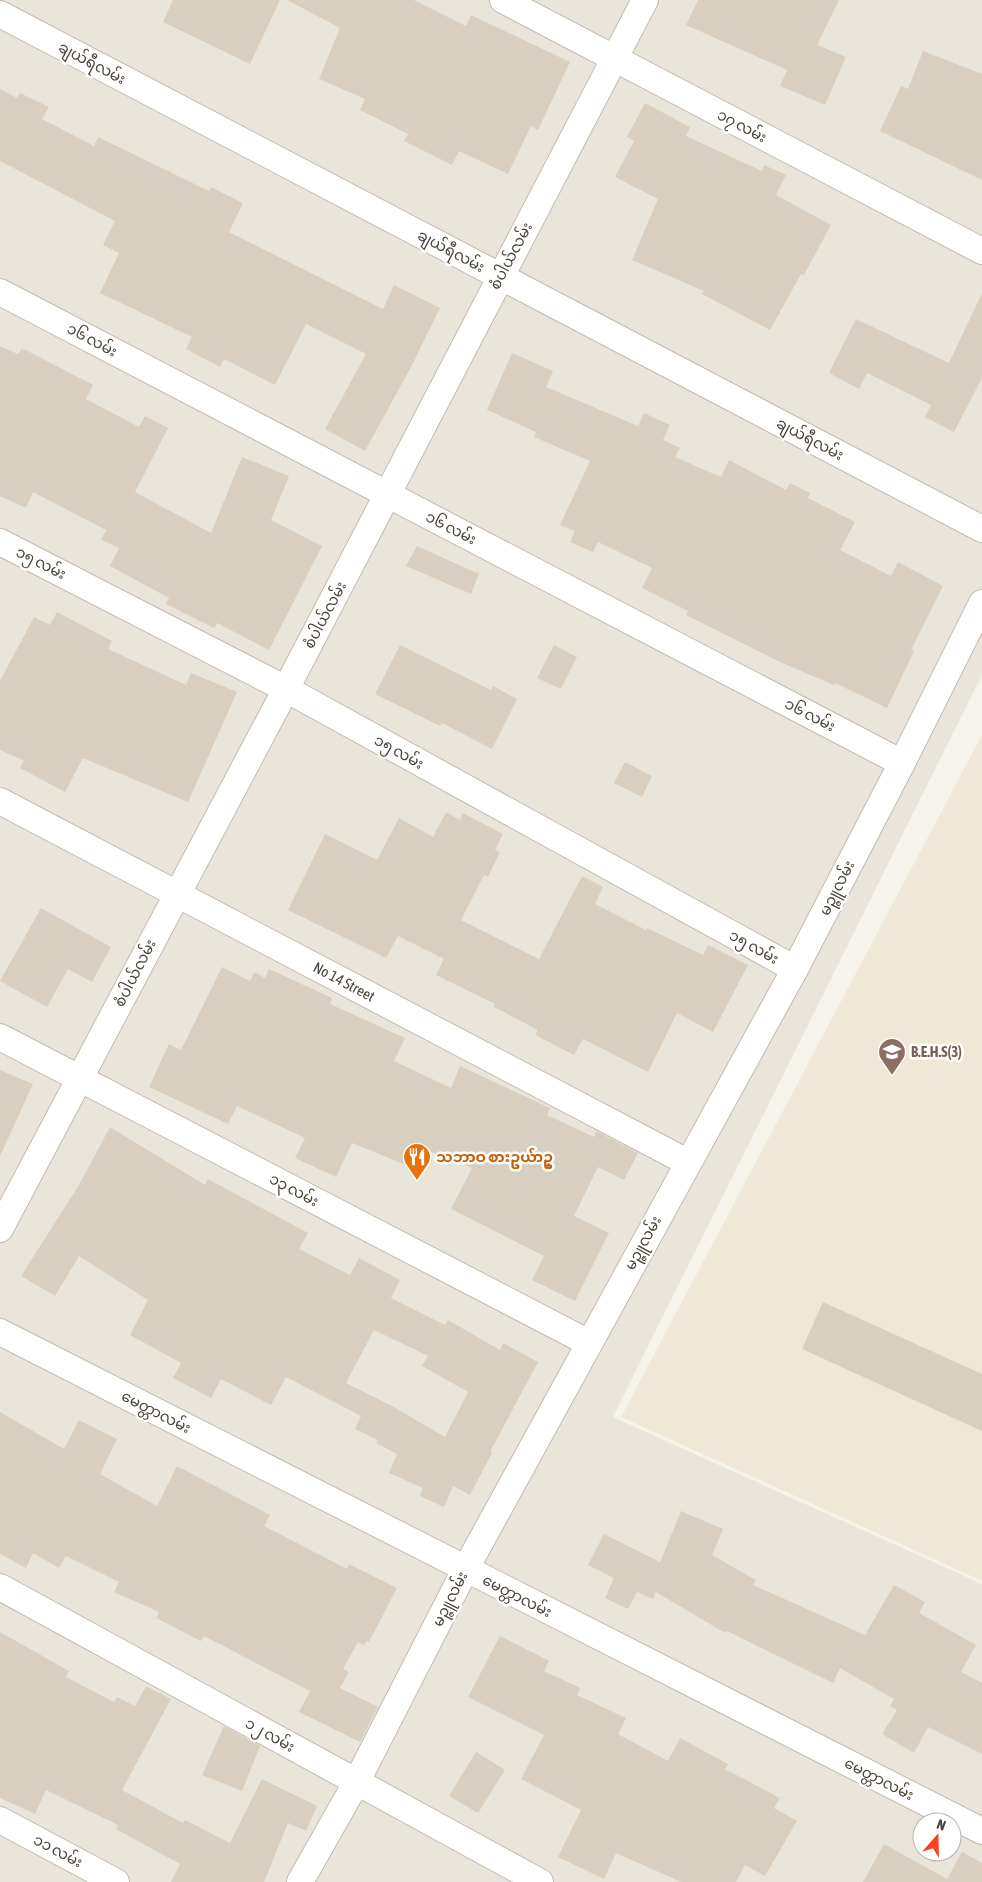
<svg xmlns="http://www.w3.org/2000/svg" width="982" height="1882" viewBox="0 0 982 1882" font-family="'Asap Condensed','Noto Sans Myanmar',sans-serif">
  <rect width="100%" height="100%" fill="#f6f3ec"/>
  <path fill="#eae5da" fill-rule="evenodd" d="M0,0H982V675L613,1417L982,1584V1882H0ZM922,1822H952V1852H922Z"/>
  <path fill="#efe8d6" d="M982,735V1581L621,1417Z"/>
  <g fill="#d8cfc1" fill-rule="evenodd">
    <path d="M173,0H280L250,64L163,22Z"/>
    <path d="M287,0H414L466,26L471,15L570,62L538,130L531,126L508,174L459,151L452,165L404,141L408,134L360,110L365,99L319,79L340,28Z"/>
    <path d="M698,0H839L817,45L846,57L825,105L780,86L787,70L686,25Z"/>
    <path d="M923,51L982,74V180L880,131L901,86L908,89Z"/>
    <path d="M0,89L17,98L20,93L49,107L42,119L94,146L98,137L209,191L211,187L243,203L229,232L383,309L394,285L440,308L411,367L365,451L325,429L366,354L306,324L275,385L224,359L220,367L186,349L192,337L100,293L119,253L103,245L115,221L0,161Z"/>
    <path d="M645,103L690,127L686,136L762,171L764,165L786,175L776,195L831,225L804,275L801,274L770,330L702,294L704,291L632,260L658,199L615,177L634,141L627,137Z"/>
    <path d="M982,293V378L954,432L925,417L931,405L867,373L859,389L829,373L856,319L949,363Z"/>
    <path d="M0,346L18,354L22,348L93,385L86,399L139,427L145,416L168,428L135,492L211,533L242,457L289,476L271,520L322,546L269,650L217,623L214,628L166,604L169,598L110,566L119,548L101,540L106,530L33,492L26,508L0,496Z"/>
    <path d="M512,353L553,371L546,387L638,426L644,413L670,425L663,440L680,448L675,457L721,477L729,460L786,490L790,483L810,493L808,498L855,522L840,550L891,576L898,562L943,586L911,650L914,651L887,708L835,683L834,685L782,663L686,615L688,611L642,588L652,568L598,542L593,552L570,542L575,531L560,525L590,461L534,437L536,432L487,410Z"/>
    <path d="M417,546L479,574L471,594L406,566Z"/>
    <path d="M57,612L112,641L108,649L186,685L191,673L237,692L188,802L83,758L65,792L20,768L24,761L0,750V681L34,617L50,625Z"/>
    <path d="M400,645L491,690L493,686L517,699L492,749L442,723L440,726L375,694Z"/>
    <path d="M554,645L577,657L561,689L537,678Z"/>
    <path d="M625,762L652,776L642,797L614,783Z"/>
    <path d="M446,812L460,820L463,813L503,834L495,850L500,852L488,877L484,875L461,920L539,959L582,876L603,887L595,904L646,930L647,928L703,955L708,945L748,965L713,1032L677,1013L648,1072L583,1039L574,1055L535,1035L538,1030L494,1007L495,1004L436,975L444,959L398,936L386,958L288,910L325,834L377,860L399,818L433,837Z"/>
    <path d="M41,908L111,947L92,982L68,969L47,1007L0,981Z"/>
    <path d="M222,967L250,981L254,972L265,978L269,969L332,998L330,1004L405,1038L394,1061L451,1088L460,1066L550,1108L547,1115L594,1137L596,1131L638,1153L624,1180L598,1167L574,1216L609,1233L575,1301L532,1280L544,1256L451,1209L472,1168L419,1147L411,1167L352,1143L336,1177L295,1158L305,1138L237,1106L228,1124L149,1087L169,1044L181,1050Z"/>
    <path d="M0,1070L33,1084L0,1156Z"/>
    <path d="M110,1127L205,1185L208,1179L308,1233L299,1249L350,1275L359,1258L400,1280L391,1298L445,1325L448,1320L500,1350L503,1343L538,1362L490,1452L492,1453L470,1495L453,1486L444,1507L420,1496L423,1488L389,1473L397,1454L376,1443L378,1440L355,1429L361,1416L286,1377L271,1405L221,1379L211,1398L173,1378L181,1363L130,1335L148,1300L79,1256L55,1296L21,1276L79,1185ZM374,1330L428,1356L422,1366L468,1392L445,1437L392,1406L346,1383Z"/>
    <path d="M823,1302L982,1374V1431L802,1349Z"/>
    <path d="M0,1412L64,1449L79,1420L117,1439L100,1474L157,1506L177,1466L270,1515L264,1526L347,1569L349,1564L397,1588L369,1642L366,1641L364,1645L358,1642L343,1669L349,1672L340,1688L378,1707L360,1742L299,1712L310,1691L204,1636L201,1641L156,1618L159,1612L114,1592L119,1582L66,1556L59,1568L33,1553L26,1568L0,1554Z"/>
    <path d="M681,1511L723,1529L712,1555L756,1580L753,1585L865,1635L894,1585L925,1602L919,1613L976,1645L961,1672L982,1683V1754L928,1727L914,1753L882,1734L897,1710L890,1706L894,1699L840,1668L833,1683L727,1631L725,1633L656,1592L653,1599L637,1592L628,1609L605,1598L614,1578L588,1565L604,1534L660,1562Z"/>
    <path d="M0,1632L69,1671L66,1677L114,1702L117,1697L135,1706L146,1686L171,1699L122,1790L183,1823L185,1820L230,1843L262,1779L317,1806L306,1831L288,1823L264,1882H171L180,1864L116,1829L118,1825L46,1790L35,1814L0,1798Z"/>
    <path d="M500,1636L549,1661L544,1671L580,1688L577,1695L626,1718L618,1734L668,1761L680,1738L728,1764L725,1769L780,1798L774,1808L797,1821L765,1876L745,1865L736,1882H681L616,1853L604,1879L558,1857L581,1810L521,1779L544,1735L468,1697Z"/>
    <path d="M224,1726L260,1746L242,1791L202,1775Z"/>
    <path d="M476,1752L505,1770L478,1813L449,1796Z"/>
    <path d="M884,1844L947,1879L962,1852L982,1863V1882H863Z"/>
  </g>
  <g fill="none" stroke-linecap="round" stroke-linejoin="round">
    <defs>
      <g id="minor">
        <path d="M503,0L982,251"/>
        <path d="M0,14L982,529"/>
        <path d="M0,292L902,763"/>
        <path d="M0,542L286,689L795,969"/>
        <path d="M0,801L687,1162"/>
        <path d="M0,1037L589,1343"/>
        <path d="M0,1229L286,689L645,0"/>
        <path d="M0,1332L982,1831"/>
        <path d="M0,1587L540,1882"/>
        <path d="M0,1820L116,1882"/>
        <path d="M300,1882L356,1783L465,1570L795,969L902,763L982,603"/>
      </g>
    </defs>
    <use href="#minor" stroke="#c2bbae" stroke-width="28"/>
    <use href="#minor" stroke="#fff" stroke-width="26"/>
  </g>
  <defs>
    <symbol id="school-pin" viewBox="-11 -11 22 30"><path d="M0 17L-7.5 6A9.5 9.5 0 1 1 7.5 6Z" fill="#8d6e63" stroke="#fff"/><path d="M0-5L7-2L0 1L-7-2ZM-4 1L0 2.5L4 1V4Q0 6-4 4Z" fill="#fff"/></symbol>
    <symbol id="restaurant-pin" viewBox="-11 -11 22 30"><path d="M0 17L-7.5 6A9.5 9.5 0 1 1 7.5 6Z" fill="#e8710a" stroke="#fff"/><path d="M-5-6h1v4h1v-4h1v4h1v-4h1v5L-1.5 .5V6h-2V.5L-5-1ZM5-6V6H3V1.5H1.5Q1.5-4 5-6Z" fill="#fff"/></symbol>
  </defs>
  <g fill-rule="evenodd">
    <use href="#school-pin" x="876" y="1036" width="32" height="43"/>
    <use href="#restaurant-pin" x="401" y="1141" width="32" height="43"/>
  </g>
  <g text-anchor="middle" stroke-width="5" stroke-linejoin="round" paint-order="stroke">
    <g font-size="15" fill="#4b4439" stroke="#fff">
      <text transform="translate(92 63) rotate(28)" y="5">ချယ်ရီလမ်း</text>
      <text transform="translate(742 126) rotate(28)" y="5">၁၇ လမ်း</text>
      <text transform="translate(451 251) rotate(28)" y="5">ချယ်ရီလမ်း</text>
      <text transform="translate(511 256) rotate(-62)" y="5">စံပါယ်လမ်း</text>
      <text transform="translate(92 340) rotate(28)" y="5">၁၆ လမ်း</text>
      <text transform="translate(810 439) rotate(28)" y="5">ချယ်ရီလမ်း</text>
      <text transform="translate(451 528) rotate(27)" y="5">၁၆ လမ်း</text>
      <text transform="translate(41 563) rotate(27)" y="5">၁၅ လမ်း</text>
      <text transform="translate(325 615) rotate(-62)" y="5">စံပါယ်လမ်း</text>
      <text transform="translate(810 715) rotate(27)" y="5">၁၆ လမ်း</text>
      <text transform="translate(399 752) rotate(29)" y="5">၁၅ လမ်း</text>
      <text transform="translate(837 888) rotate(-63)" y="5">မဉ္ဇူလမ်း</text>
      <text transform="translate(754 947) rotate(29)" y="5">၁၅ လမ်း</text>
      <text transform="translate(135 973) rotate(-63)" y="5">စံပါယ်လမ်း</text>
      <text transform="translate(344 982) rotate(28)" y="5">No 14 Street</text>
      <text transform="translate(294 1190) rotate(28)" y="5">၁၃ လမ်း</text>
      <text transform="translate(643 1243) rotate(-61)" y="5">မဉ္ဇူလမ်း</text>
      <text transform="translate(156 1412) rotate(27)" y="5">မေတ္တာလမ်း</text>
      <text transform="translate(517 1596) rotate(27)" y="5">မေတ္တာလမ်း</text>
      <text transform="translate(450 1599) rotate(-63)" y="5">မဉ္ဇူလမ်း</text>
      <text transform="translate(270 1735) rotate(29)" y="5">၁၂ လမ်း</text>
      <text transform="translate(879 1779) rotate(27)" y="5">မေတ္တာလမ်း</text>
      <text transform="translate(58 1851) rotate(28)" y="5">၁၁ လမ်း</text>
    </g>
    <g font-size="15" font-weight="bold" fill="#785e54" stroke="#fff" text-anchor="start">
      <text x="911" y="1057">B.E.H.S(3)</text>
    </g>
    <g font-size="15" font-weight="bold" fill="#c56008" stroke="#fff" text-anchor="start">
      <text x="436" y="1162">သဘာဝ စားဥယ်ာဥ္</text>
    </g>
  </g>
  <g transform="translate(937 1837) rotate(20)"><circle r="24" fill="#ffffff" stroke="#b7b4b0"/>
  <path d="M0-4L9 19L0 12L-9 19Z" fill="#fc3f1d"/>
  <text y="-8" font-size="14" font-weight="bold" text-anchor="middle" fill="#4b4439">N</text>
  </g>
</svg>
